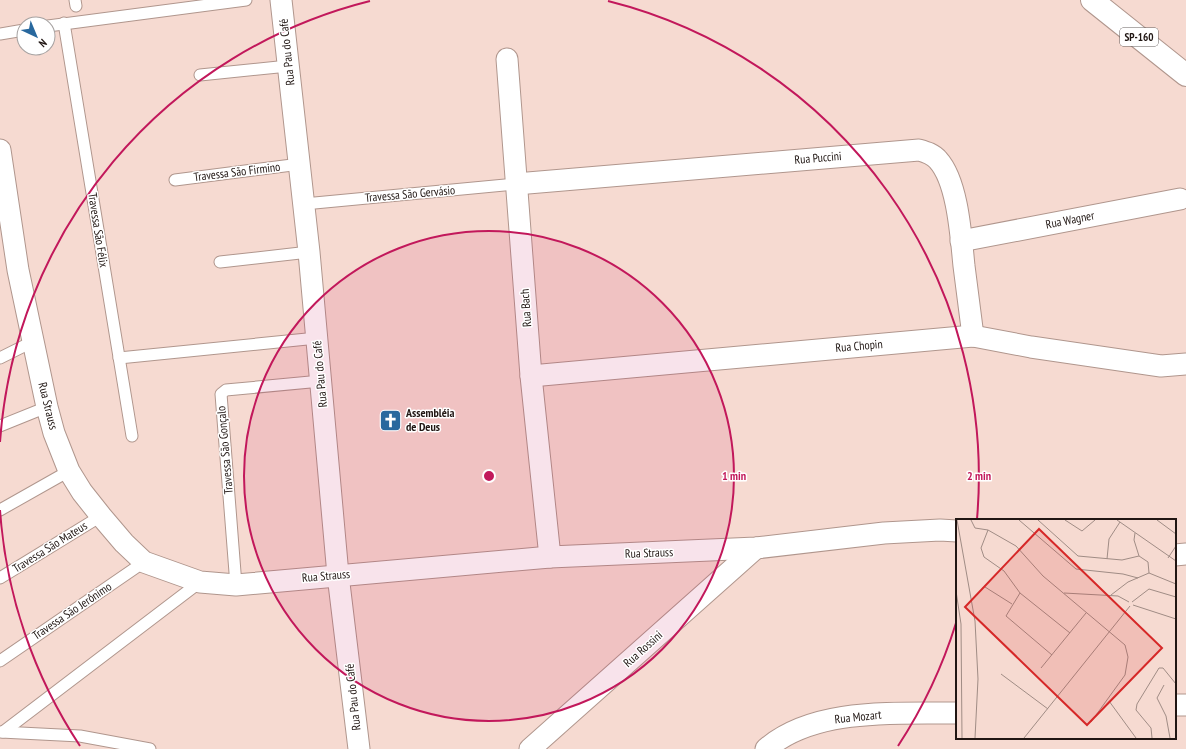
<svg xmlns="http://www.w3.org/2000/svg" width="1186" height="749" viewBox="0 0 1186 749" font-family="'PT Sans Narrow',sans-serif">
  <rect width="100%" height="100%" fill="#f6dad1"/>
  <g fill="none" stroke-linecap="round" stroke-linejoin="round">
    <defs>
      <g id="service">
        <path d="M75,0L76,6"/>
        <path d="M64,23L132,436"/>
        <path d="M48,26L246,0"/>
        <path d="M0,34L24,30"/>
        <path d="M200,75L288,66"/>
        <path d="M175,180L300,164"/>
        <path d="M304,204L516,184"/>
        <path d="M220,262L309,252"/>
        <path d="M0,358L34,341"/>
        <path d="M119,358L317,338"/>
        <path d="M0,426L47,407"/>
        <path d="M0,510L69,471"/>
        <path d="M0,578L101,516"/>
        <path d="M236,585L221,394L226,390L321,381"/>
        <path d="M0,661L144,562"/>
        <path d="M1,732L80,736L150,749"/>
        <path d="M3,732L200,582"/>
      </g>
      <g id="minor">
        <path d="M281,0L309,252L338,575L359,749"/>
        <path d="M507,59L531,376L550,557"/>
        <path d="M0,150L18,270L47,407L54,433L69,471L82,492L101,516L124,543L144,562L200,582L236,585L550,557L756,548L884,533L940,530L957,531"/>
        <path d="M516,184L919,150C926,152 933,154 938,160C958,182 961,237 964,266C967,289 970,312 973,336"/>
        <path d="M961,241L1180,199"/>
        <path d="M531,376L973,336L1031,347L1161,366L1186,364"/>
        <path d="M1175,555L1186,554"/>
        <path d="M1175,705H1186"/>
        <path d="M530,749L756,548"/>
        <path d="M766,749C815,707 896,714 957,713"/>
      </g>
      <path id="motorway" d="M1092,0L1186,75"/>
    </defs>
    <use href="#service" stroke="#b0968d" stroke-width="13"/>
    <use href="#minor" stroke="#b0968d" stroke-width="23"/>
    <use href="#motorway" stroke="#b0968d" stroke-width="24"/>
    <use href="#service" stroke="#fff" stroke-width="11"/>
    <use href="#minor" stroke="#fff" stroke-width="21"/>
    <use href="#motorway" stroke="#fff" stroke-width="22"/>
  </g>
  <circle cx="489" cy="476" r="245" fill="#c2185b" fill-opacity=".12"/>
  <g fill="none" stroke="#c2185b" stroke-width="2">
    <circle cx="489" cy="476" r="245"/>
    <path d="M956 623A490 490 0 0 1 898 746M80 746A490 490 0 0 1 0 510M0 442A490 490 0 0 1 370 1M608 1A490 490 0 0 1 977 519"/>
  </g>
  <defs>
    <symbol id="church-square" viewBox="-11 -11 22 22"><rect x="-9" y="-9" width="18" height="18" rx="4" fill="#28689e" stroke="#fff"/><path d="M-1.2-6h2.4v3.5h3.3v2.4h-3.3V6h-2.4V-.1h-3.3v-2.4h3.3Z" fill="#fff"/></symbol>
  </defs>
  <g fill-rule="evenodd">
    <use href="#church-square" x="378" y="408" width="25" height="25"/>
  </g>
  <g text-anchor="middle" stroke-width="3" stroke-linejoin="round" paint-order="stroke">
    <rect fill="#fff" stroke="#635c5a" stroke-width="1" x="1120" y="28" width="38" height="18" rx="3"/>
    <g font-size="11" font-weight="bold" fill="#201613">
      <text x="1139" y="41">SP-160</text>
    </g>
    <g font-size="12" fill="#201613" stroke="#fff">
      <text transform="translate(287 52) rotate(-96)" y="4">Rua Pau do Café</text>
      <text transform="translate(818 158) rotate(-5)" y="4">Rua Puccini</text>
      <text transform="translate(237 172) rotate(-7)" y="4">Travessa São Firmino</text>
      <text transform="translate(410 194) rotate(-5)" y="4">Travessa São Gervásio</text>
      <text transform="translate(1070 220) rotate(-11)" y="4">Rua Wagner</text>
      <text transform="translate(98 230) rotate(81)" y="4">Travessa São Félix</text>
      <text transform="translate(526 308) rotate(-94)" y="4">Rua Bach</text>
      <text transform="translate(859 346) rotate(-5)" y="4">Rua Chopin</text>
      <text transform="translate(320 374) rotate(-95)" y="4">Rua Pau do Café</text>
      <text transform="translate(48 406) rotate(76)" y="4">Rua Strauss</text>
      <text transform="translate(225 450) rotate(-95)" y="4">Travessa São Gonçalo</text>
      <text transform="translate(50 547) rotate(-32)" y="4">Travessa São Mateus</text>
      <text transform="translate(649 553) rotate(-2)" y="4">Rua Strauss</text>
      <text transform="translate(326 576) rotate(-5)" y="4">Rua Strauss</text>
      <text transform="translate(72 611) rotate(-34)" y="4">Travessa São Jerônimo</text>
      <text transform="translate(643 649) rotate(-42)" y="4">Rua Rossini</text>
      <text transform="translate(353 697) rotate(-96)" y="4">Rua Pau do Café</text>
      <text transform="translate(858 717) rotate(-6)" y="4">Rua Mozart</text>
    </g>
    <g font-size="12" font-weight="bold" fill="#201613" stroke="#fff" text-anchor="start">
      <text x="406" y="417">Assembléia<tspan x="406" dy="14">de Deus</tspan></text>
    </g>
  </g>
  <g transform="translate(956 519)">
    <rect width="220" height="220" fill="#f6dad1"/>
    <path fill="none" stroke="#a08c85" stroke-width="1" d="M1,1L19,102L22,160L19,219M15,1L19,9L32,11L60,27L87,57L169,126L172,138L169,156L135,203M63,1L120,50L167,55L182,59M82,1L122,37L166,41L183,37L192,43L193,54M109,1L126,12L139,1M161,1L220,42M201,1L220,15M32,11L25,29L28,38L48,52L64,74L114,114M179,14L178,21L183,37M212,39L220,27M151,40L153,20L164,3M193,54L220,65M29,68L56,85M0,72L5,105L6,219M64,74L50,97L96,136M108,74L162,77L173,83M155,76L172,63L193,54M176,83L193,70L220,78M177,86L220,100M85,149L130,94M45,155L92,190M208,166L201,179L210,197L214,219M220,176V202M153,182L180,219M68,219L174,87M196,219L195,209L180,191L181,185L203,149H207L220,165"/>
    <path fill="#d62828" fill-opacity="0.15" stroke="#d62828" stroke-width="2" d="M83,10L206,129L131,206L9,88Z"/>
    <rect width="220" height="220" fill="none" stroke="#201613" stroke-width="2"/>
  </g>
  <circle cx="489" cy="476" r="6" fill="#c2185b" stroke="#fff" stroke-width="2"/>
  <g font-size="12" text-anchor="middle" font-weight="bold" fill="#c2185b" stroke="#fff" stroke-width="3" stroke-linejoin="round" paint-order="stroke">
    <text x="734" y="480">1 min</text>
    <text x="979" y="480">2 min</text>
  </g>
  <g transform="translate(36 36) rotate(136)"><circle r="19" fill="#ffffff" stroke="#a6a2a1"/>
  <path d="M0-3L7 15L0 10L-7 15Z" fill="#28689e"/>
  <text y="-6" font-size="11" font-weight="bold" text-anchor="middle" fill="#201613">N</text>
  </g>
</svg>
